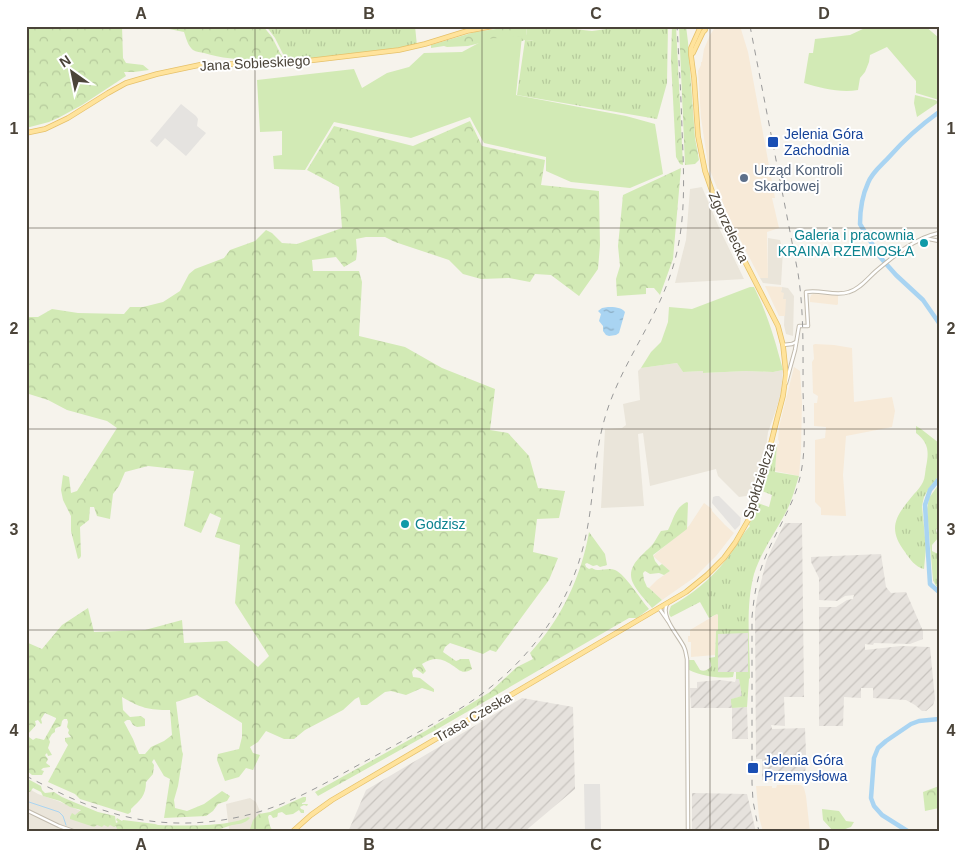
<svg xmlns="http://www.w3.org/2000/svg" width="965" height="858" viewBox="0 0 965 858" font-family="Helvetica,sans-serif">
  <defs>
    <pattern id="industrial-furrows" width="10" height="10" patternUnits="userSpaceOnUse" patternTransform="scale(1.25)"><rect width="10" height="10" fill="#e6e2dd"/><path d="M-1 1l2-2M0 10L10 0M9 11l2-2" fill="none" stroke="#c7c3be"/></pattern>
    <pattern id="grass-tufts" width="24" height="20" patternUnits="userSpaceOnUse" patternTransform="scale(1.25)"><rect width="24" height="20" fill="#d2eab5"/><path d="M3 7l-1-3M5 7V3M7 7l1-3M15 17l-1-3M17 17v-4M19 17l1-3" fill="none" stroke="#b6ca9c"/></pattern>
    <pattern id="forest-crowns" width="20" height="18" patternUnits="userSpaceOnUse" patternTransform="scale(1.25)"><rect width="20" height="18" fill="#d2eab5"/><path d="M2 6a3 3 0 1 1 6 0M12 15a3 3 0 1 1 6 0" fill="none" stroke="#b6ca9c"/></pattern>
    <pattern id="water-ripples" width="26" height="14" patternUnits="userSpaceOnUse" patternTransform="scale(1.25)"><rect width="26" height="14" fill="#a9d4f2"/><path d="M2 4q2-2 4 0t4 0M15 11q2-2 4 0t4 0" fill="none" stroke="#8caec5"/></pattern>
  </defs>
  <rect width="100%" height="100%" fill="#f6f3ec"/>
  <g fill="#eae5da">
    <path d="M702,187L720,230L744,279L675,283L686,240L690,189Z"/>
    <path d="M768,238L780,240L783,250L781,285L763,283L760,278L768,277Z"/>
    <path d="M782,287L788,288L794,296L793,336L786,334L784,325L785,299H783L781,292Z"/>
    <path d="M677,363L683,372L703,371L704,373L746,371L773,372L783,370L781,394L774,416L768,432L766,448L753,495L739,497L718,476L716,469L650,486L643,433L638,434L644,506L601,508L605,429L622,428L626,425L623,404L640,400L638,371L641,368Z"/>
    <path d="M26,787L38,794L58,801L128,832H26Z"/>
    <path d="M250,798L256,802L269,832H212L229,829L226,804Z"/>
  </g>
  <g fill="#f7ead8">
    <path d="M716,26H740L748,52L775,198H772L779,228L767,232L768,278H760L728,216L708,165L701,118L698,71L701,65V62H702L704,49L710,35Z"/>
    <path d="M765,286L782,287L781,292L784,293L783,299H786L785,316H779Z"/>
    <path d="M813,294L838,295V304L837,305L810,302V298L811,295Z"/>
    <path d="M815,344L834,345L852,348L854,402L892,397L895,411L892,427L846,436L843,475L846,516L821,515V508L815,502V440L825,438L826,427L814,426V403H817L818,396L813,393L812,362L814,359L813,345Z"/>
    <path d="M794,367L800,371L802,403L801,451L799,476L775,471L777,444H779V441L778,440L779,427Z"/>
    <path d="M704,503L712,509V511L725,525L734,533L716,556L695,577L662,600L649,588L657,580L670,571L653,556L689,526Z"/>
    <path d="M717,614L718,615V631H716L715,655L691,657V642H688V636H690V630Z"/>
    <path d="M777,785H801L804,788L806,796L810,832H763L759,817L756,786H772V788H776Z"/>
  </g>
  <g fill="url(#industrial-furrows)">
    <path d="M785,523H802L804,697H784L785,726L771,725L772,729L805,728L806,754L805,780H762V759H756L755,612L757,598L766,562L772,548Z"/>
    <path d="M881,554L886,587L891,593L906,592L923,631V639L910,644L874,643L873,645L865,644V650L901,646L930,647L935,699L933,705L926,711H922L915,705L906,700L873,698V688H861V698L844,697L843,726H819V607H836L847,600L853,599L854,595L845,596L837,601L819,600V578L811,562V557Z"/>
    <rect x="718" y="633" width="30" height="39"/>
    <path d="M736,679H739L742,693V696L732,699V708L747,707L748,739H732V708H691L690,688H697V682L720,680L735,682Z"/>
    <path d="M522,698L573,707L575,789L524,832H348L366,790Z"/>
    <path d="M692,793L747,794L756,832H692Z"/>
  </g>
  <g fill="url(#grass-tufts)">
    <path d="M266,26H415L417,46L298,62L284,56L275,38Z"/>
    <path d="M527,26H547L592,31L629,26H668L667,83L657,119L517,95L525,40L534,41L526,36Z"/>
    <path d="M916,426L921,429L939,443V475L928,490L924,497L922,506L926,548L924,569C915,567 910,559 905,552C886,527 897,515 914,494C917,491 921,486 923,482C925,478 925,472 926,467C929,452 929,443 916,433Z"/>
    <path d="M774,443L777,444L775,472L799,476C795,488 792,501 786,512C775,533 761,552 754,574C745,608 750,644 750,678L749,679L747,707L732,708L731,702V699L742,696L739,679H736V672H748V633L718,634V672H734L733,677C719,679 702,676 689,670V660H694L700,670C704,672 707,670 711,667V664L709,658L715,657L716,631L718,630V615L717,614L709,618L700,602L671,617C668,614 669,611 671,606C691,595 710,580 725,561C734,551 741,535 750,526L749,525L758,503L769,507L772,495L762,491Z"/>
    <path d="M939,484V526L936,530L938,538L932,545V551L936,553H939V588L936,586L933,580L927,509L929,498Z"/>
    <path d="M822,809L839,811L846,821L854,822L851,827L845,829L846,832H834L823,820Z"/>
  </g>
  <g fill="url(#forest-crowns)" fill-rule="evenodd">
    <path d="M26,26H122L123,58L126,63L143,65L149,70L134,72H124L126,76L82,105L60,117L49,122L26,128Z"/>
    <path d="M154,26H263L272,37L280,53L284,59C257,60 230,61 204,53C201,52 196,52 193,50C188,46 186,38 184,32Z"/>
    <path d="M517,26H527L526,35L535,37V41L525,40L519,42H484L468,46L447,47L444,46L431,48V45L475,32Z"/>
    <path d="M672,26H676L683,165L680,164L676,157L671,60Z"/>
    <path d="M679,26H686L688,42L695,138L699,160L695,164L685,165Z"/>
    <path d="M470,121L482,146L545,160L541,185L599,191L600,245L598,269L579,296L551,275L535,274L530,282L509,278L481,279L463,274L449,260L395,242L385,237H366L356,239L357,252L356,260L344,267L336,257L312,260L313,271H359L362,282L359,336L405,347L442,368L495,389L490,430L508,433L529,456L538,488L565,491L559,518L537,519L533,552L558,558L549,580L496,652L490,650L483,654L450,643L445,647L443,652L456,661L461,659H469L472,669C469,671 465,673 461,671C460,671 455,667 455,667C442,658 435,656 422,664L426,671L423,674L415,668L412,672L413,677L420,678L434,689V692L422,688L406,695L391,691L385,692L367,705H361L359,697L355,699L343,710L305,730L294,739H284L266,731L258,742L250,747L253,753L260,755L253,770L246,768L239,777L225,781L217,760L218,754L239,749L242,737V723L197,695L176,702L182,751L183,754L178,786L174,800L175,808L187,811L204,804L222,791L230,796L227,801L218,804L213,811L206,816L164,818L170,779L164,776L154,759L152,762L154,765L153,774L146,782C146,796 140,800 131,809V812L128,814L80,799L75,794L48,782L68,745L65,741V738L71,737L68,733L69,730L67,727L68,722L67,719H64L62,721L61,726L56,728L55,729V732L52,734L49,739L50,742L48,748L52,755L48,756L47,753L45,755L48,759L46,763L50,766V767L43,768L41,770L44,771L42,775H32L26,770V642L42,649L62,625L88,608L94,632L145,630L182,620L184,643L227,641L258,667L269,656L235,603L240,545L215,537L221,518L210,513L201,533L184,526L194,471L148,466L125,472L119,486L113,494L110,519L97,516L94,507H90L89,520L80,527L81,556L80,558L78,559L71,531V516L63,500L61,490L63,475L69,477L71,493L77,491L117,428L107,421L67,410L48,400L29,394L26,388V317H38L52,309L78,313L124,314L130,307H143L163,302L180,291L189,274L195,269L224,258L230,250L255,241L266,230L272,233L282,243L297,244L342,228L339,187L307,170L334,126L413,146ZM122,697C141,708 148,710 170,710L172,735L164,741L151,747L145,754H139L133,739L124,722L127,720H130L133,725L137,727L145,726V719L141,716L130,717L123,710ZM45,713L56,718V719L44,740L36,738L33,740L29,737L28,734L36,725L35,721L38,720L41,724L42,723L41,719Z"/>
    <path d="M681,168L673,259L660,295L654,288H646V294L617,296L616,279L620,266L618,246L623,195Z"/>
    <path d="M687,502L688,503L687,529L653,555L655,561L659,566L662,564L670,571L664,575L659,573L650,574L645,571L643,573L644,580L647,587L649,588L662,600L652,608C646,600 637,592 633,583C625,566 643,555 653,544C656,540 658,535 661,531L668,530C673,521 675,507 687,502Z"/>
    <path d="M589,532L605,554L607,565L600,567L597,565L593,566L587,563L585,564L586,567L589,569L592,568C599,573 607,567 615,570C625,574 641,600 649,609L637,618H629L434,731L318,796L315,792L427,730L490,692L517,667L533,659L530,653C561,619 581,578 589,532Z"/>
    <path d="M26,778L41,786L42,790L45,793L54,792L62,797L76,803L98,812L115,816L116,823L118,822L116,820L117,818L122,821L123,820L155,824L158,825C179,826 230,827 248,817L250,818C245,824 238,824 232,825C228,826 224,828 220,829C214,830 209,829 204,830L203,832H137L132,830L129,832H118L116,826L114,827L110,825L108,827L104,825L102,827L97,825L94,827L70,819V817L72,813L75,815L81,810L70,807L60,801L43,796L41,792L33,788L30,792H26Z"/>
    <path d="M939,786V808L925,811L923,792Z"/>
    <path d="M303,797H306V800L305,802L302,803V804H308L307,806L304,805L300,807L301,809L304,810V813H301L299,810L293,814L286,815L282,812L278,813L277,817L273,818L271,815H269L268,817L270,826L273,832H249L253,820L259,814L270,812Z"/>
  </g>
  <g fill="#d2eab5">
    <path d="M889,26H925L939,38V100L916,93V81L887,47L870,55L869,62L865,72L860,78L858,90C840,93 821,88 804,83L809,53H813L815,39L850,35L865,28L884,29Z"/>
    <path d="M522,36L516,95L626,116L655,124L663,174L630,188L571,182L546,171V157L484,143L470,117L411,138L334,122L305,170L274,169L273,156L282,155V131L260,132L257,80L354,69L362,88L387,73L409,67L424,53L462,52L486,39Z"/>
    <path d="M915,95L935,100L939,102L917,117L914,103Z"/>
    <path d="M750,287H754C768,315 775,340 783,370L773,372L746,371L703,373V371L683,372L677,363L641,368L651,352L661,342L668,322L669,307L692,309Z"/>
  </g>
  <g fill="#e5e3e0">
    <path d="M181,104L196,116L198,119L197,126L206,133L186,156L165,138L157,147L150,141Z"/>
    <path d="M716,496H719L741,518L740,525L735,530L712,503L713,497Z"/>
    <path d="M584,784H600L601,832H585Z"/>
  </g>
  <path fill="url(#water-ripples)" d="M608,307C614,307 621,307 625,312L619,333L616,335L609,336L606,335L603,331V326L599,321L601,314L598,311L602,308Z"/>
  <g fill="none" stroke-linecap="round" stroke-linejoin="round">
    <g stroke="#a9d4f2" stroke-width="1">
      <path d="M26,801L59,812L63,816L66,825"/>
      <path d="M79,831L82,832"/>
    </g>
    <g stroke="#a9d4f2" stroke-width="4.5">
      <path d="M937,26L939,28"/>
      <path d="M939,112C921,125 904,140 890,156C882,165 872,172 868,183C862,196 860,210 860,224L880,257L896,275L923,300L939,323"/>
      <path d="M939,479L930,490L925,505L930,584L939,592"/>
      <path d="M909,832L882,815L874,806L871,798L874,758L878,748L886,741L911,724L919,721L939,719"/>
    </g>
    <defs>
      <g id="tertiary">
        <path d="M924,238L939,241"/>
        <path d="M783,345L792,344L796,342"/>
        <path d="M786,383L795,350L799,326H808L806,292C820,289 835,297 849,292C860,289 868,278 876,271C895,255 915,238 939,233"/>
        <path d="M667,604C660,617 679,636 684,647C686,651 686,655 687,659L688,832"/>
        <path d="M659,608L668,621"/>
        <path d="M26,810L59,826L76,832"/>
      </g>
      <g id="primary">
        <path d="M693,53L703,32L705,30"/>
        <path d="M26,133L45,129L68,118L108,93L126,83L157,74L204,64H281L399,50L425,44L467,31L494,26"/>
        <path d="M292,832L311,815L332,800L686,592L707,575L724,558L735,543L750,517L762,479L777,419L783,396L786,374L783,345L778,326L720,213L713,194L705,171L698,136L694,78L691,55V48L700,28"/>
      </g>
    </defs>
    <use href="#tertiary" stroke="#c2bbae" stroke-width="4.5"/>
    <use href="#primary" stroke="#e6c16a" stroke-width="5.5"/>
    <use href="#tertiary" stroke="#fff" stroke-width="2.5"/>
    <use href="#primary" stroke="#ffe39c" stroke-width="4"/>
    <g stroke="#9a9a9a" stroke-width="1" stroke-dasharray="6 6" stroke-linecap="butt">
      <path d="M750,26L798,273C804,312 803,351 803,391C804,422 807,455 798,485C790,511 775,533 765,558C757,577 754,596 752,617V783L753,801L759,832"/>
      <path d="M26,776C52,789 78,803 106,811C163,830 228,826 284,803C311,792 336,777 362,763C392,747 422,730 451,714C521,674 572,610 587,530C594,494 594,457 604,421C618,369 653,326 670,276C687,228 684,179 682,129C681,95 679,60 677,26"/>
    </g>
  </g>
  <path fill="none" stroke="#4b4439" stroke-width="1" stroke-opacity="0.55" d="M255,26V832M482,26V832M710,26V832M26,228H939M26,429H939M26,630H939"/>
  <g fill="#1a4fb4" stroke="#fff" stroke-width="2">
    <rect x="767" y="136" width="12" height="12" rx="2.5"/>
    <rect x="747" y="762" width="12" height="12" rx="2.5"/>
  </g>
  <circle fill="#5c6f8a" stroke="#fff" stroke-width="2" cx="744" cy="178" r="5"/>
  <g fill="#0f9aa8" stroke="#fff" stroke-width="2">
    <circle cx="924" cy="243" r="5"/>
    <circle cx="405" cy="524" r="5"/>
  </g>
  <g text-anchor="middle" stroke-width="4" stroke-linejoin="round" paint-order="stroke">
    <g font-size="14" fill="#4b4439" stroke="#fff">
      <text transform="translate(255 63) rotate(-3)" y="5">Jana Sobieskiego</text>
      <text transform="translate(729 227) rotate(65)" y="5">Zgorzelecka</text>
      <text transform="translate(759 481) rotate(-73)" y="5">Spółdzielcza</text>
      <text transform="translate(473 717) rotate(-30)" y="5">Trasa Czeska</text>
    </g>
    <g font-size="14" fill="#164399" stroke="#fff" text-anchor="start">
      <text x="784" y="139">Jelenia Góra<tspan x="784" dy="16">Zachodnia</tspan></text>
      <text x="764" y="765">Jelenia Góra<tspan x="764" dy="16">Przemysłowa</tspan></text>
    </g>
    <g font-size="14" fill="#4e5e75" stroke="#fff" text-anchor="start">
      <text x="754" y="175">Urząd Kontroli<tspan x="754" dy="16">Skarbowej</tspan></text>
    </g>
    <g font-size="14" fill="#0d838f" stroke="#fff" text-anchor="end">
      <text x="914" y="240">Galeria i pracownia<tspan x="914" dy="16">KRAINA RZEMIOSŁA</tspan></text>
      <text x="415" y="529" text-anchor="start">Godzisz</text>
    </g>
  </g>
  <rect width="965" height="858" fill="none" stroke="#ffffff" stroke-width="55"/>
  <g transform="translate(72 72) rotate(327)" stroke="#ffffff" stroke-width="4" paint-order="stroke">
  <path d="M0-4L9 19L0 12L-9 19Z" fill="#4b4439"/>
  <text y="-8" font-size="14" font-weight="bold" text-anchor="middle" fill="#4b4439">N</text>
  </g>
  <rect x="28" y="28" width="910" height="802" fill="none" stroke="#4b4439" stroke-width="2"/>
  <g font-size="16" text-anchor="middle" font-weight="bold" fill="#4b4439">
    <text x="141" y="19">A</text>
    <text x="369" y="19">B</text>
    <text x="596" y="19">C</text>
    <text x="824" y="19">D</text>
    <text x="14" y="134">1</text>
    <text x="951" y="134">1</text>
    <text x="14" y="334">2</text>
    <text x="951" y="334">2</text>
    <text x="14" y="535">3</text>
    <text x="951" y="535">3</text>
    <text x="14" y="736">4</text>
    <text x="951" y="736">4</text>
    <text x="141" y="850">A</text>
    <text x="369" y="850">B</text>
    <text x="596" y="850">C</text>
    <text x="824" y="850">D</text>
  </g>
</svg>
